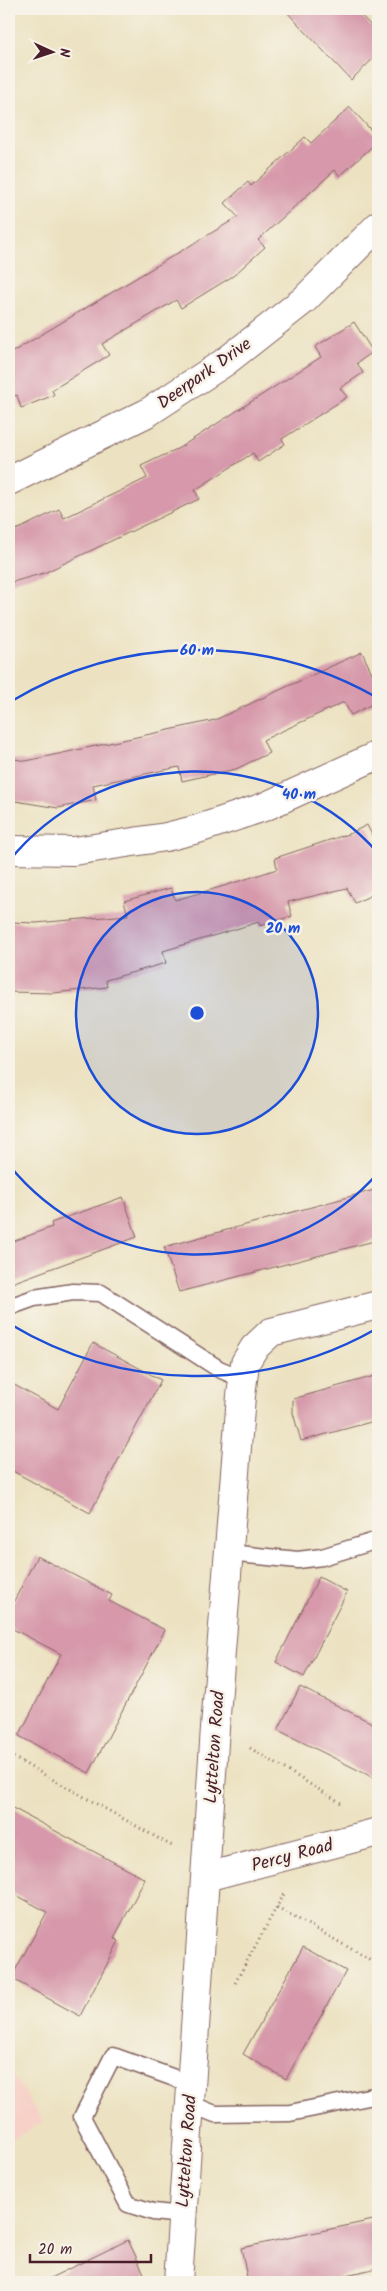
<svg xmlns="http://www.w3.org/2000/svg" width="387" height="2291" viewBox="0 0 387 2291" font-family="Kalam,sans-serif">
  <rect width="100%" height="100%" fill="#f7f3e8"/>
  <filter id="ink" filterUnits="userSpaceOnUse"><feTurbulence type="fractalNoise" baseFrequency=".02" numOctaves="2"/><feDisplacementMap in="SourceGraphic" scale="10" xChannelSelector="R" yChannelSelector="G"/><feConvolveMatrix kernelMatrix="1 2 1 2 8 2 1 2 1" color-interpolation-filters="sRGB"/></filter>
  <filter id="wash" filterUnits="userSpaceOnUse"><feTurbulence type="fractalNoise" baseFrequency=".0096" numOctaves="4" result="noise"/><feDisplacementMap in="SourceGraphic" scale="20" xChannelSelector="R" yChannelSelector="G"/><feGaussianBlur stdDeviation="1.12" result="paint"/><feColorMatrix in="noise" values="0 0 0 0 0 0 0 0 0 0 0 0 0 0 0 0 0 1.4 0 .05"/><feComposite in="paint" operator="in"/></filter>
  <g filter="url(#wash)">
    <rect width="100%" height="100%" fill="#ece2c1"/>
    <path fill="#f7d1c8" d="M9,2068L43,2122L9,2142Z"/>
    <g id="blocks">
      <g fill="#d698aa">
        <path d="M284,9H355L378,33V54L351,80Z"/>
        <path d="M350,107L378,138V141L340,176L335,170L258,240L265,247L233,276L181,308L176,300L102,344L109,355L52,390L54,395L21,408L17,395L9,398V354L238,217L225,203L248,182L251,186L305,137L311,143Z"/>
        <path d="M354,322L373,352L357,363L363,373L340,388L347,397L282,439L285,444L258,462L253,453L195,490L199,499L44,573L9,583V532L21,528L59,509L64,518L147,478L141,466L179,448L321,357L315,347Z"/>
        <path d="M362,652L378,686V701L351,715L344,702L263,740L269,753L236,769L182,781L179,767L93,785L96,800L58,808L9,800V758L26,761L215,720Z"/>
        <path d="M367,825L378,847V892L355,903L347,888L288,902L292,916L260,926L259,922L163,951L166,963L106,980L107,987L54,993L9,992V922L36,923L128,915L124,901L171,888L175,900L224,886L277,869L275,858L351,833Z"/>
        <path d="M378,1189V1240L179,1292L164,1247Z"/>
        <path d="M123,1197L137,1237L9,1284V1243L52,1227L51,1223Z"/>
        <path d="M93,1343L161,1380L90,1513L9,1469V1382L58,1409Z"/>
        <path d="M378,1375V1420L301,1441L293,1413V1399Z"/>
        <path d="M37,1556L112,1595L109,1601L165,1630L89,1773L19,1736L61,1654L9,1627V1611Z"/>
        <path d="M319,1577L347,1592L304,1677L276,1662Z"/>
        <path d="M300,1687L378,1726V1780L278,1730Z"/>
        <path d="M9,1806L145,1879L114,1938L119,1941L80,2016L11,1978L47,1912L9,1891Z"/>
        <path d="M303,1947L346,1971L286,2079L243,2054Z"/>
        <path d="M378,2219V2268L313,2282H248L241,2248Z"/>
        <path d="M128,2240L148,2282H42Z"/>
      </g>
    </g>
  </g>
  <g filter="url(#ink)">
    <use href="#blocks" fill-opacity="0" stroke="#836360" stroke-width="1"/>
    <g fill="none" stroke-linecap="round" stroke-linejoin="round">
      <defs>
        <g id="service">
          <path d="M9,1307L34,1298L73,1292L101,1293L219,1369L243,1379"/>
          <path d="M228,1553L298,1560L322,1557L378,1540"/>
          <path d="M190,2104L215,2114L290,2113L378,2095"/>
          <path d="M182,2215L153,2212L128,2204L82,2117L113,2056L191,2084"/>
        </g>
        <g id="minor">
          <path d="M9,481L147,413L225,362L304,300L378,226"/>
          <path d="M9,850L74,851L166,837L198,829L264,807L378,755"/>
          <path d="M206,1877L378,1832"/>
          <path d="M178,2282L215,1728L241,1396L245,1363L254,1348L271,1332L378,1305"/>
        </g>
      </defs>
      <use href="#service" stroke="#836360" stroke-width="19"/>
      <use href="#minor" stroke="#836360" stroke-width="30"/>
      <g stroke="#836360" stroke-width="3" stroke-dasharray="1 4" stroke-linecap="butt">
        <path d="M250,1748L343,1804"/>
        <path d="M9,1755L172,1846"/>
        <path d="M277,1907L378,1964"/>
        <path d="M235,1983L285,1892"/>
      </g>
      <use href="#service" stroke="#fff" stroke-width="16"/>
      <use href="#minor" stroke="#fff" stroke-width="28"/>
    </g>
  </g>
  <circle cx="197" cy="1013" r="121" fill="#1d4ed8" fill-opacity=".12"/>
  <g fill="none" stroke="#1d4ed8" stroke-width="2.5">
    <circle cx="197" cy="1013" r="121"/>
    <path d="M378 1173A242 242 0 0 1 9 1165M9 861A242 242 0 0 1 378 853"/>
    <path d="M376 1329A363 363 0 0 1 10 1324M10 702A363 363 0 0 1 376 697"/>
  </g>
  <g text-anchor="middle" stroke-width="5" stroke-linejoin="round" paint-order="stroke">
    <g font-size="18" fill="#4a1f2b" stroke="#f7f3e8">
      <text transform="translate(204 373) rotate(-35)" y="6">Deerpark Drive</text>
      <text transform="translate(214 1747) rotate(-86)" y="6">Lyttelton Road</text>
      <text transform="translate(292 1855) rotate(-15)" y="6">Percy Road</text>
      <text transform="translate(186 2151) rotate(-86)" y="6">Lyttelton Road</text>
    </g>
  </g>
  <circle cx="197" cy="1013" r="8" fill="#1d4ed8" stroke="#f7f3e8" stroke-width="2.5"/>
  <g font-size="15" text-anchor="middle" font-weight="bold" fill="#1d4ed8" stroke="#f7f3e8" stroke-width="5" stroke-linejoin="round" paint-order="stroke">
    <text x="197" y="655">60 m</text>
    <text x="299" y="799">40 m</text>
    <text x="283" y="933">20 m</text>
  </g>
  <rect width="387" height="2291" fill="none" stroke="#f7f3e8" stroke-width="30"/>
  <g transform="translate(52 52) rotate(93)" stroke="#f7f3e8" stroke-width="4" paint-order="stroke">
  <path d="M0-4L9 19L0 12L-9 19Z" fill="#4a1f2b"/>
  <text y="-8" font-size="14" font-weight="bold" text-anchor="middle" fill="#4a1f2b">N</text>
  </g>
  <path d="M30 2254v8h121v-8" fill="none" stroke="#4a1f2b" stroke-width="2.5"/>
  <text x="38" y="2254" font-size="15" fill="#4a1f2b" stroke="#f7f3e8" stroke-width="4" paint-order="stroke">20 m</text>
</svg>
